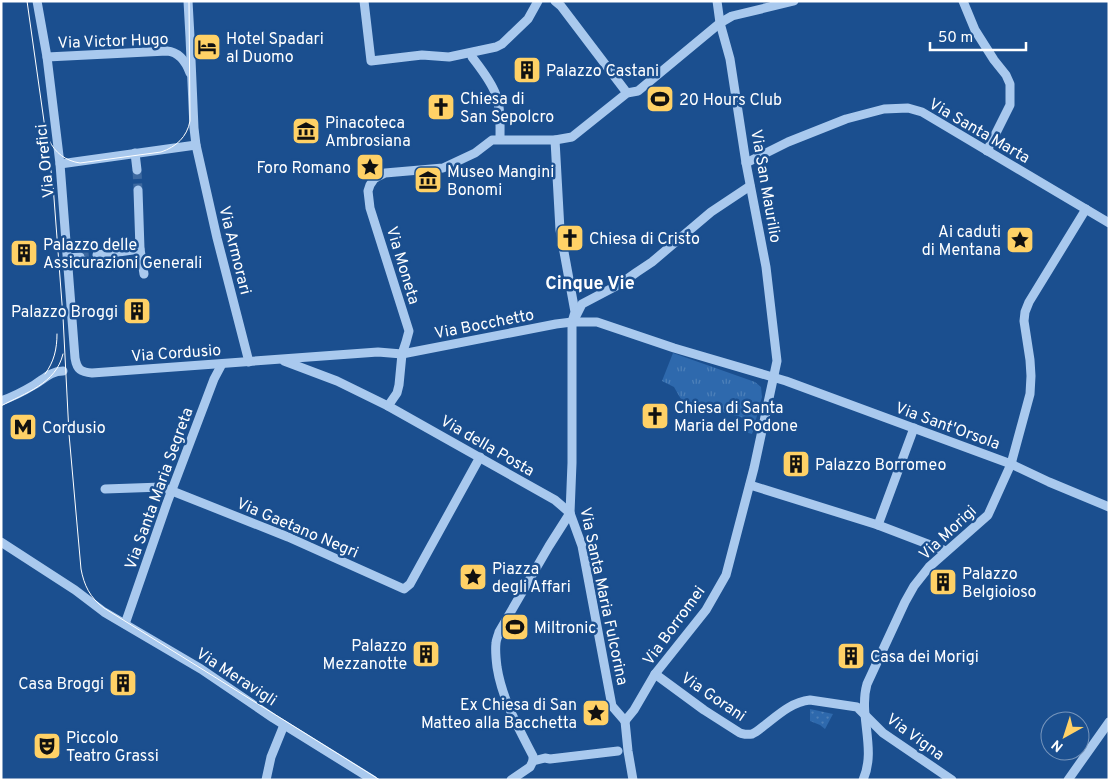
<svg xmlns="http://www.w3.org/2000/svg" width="1110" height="781" viewBox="0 0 1110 781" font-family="Overpass,sans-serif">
  <defs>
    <pattern id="grass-dots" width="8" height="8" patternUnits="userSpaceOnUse" patternTransform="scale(1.25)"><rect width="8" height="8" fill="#2e69ad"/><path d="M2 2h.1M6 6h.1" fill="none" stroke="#4d80b9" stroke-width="1.8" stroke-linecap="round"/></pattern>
    <pattern id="park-tufts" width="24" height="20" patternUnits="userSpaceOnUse" patternTransform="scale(1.25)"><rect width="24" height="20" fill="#2e69ad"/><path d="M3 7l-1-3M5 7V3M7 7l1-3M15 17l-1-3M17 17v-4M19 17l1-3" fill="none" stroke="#4d80b9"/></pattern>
  </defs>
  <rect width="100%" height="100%" fill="#1b4f8f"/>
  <path fill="url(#grass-dots)" d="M810,709L833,714L825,729L820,725L810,721Z"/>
  <path fill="url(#park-tufts)" d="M673,353L755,382L761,387L762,397L752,434L745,432L747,422L744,418L682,401L674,387L662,381Z"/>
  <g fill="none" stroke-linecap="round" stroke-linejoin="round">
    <g stroke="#3d69a0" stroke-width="9" stroke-dasharray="9 4.5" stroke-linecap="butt">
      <path d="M137,170L138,190"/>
      <path d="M80,257L97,255"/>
    </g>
    <g stroke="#a9c9ee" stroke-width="9">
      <path d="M37,1L47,57L60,164L75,358C77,370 81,372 92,373L378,352L402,354L556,324L572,322H597L674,348L786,381L1011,464L1049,482L1109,507"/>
      <path d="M188,1L190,37L194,128L196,145L217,238L249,362"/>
      <path d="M364,1L371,61L422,55L449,57L496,47L502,44L528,19L538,1"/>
      <path d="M555,1L561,6L627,93"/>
      <path d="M963,1L975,30L994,60L1006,75L1010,84V105L987,151"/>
      <path d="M471,53L472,57C481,69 491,81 496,95C501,108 500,125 500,139"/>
      <path d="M47,57L167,51C179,52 186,62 190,73"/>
      <path d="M555,140L560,230L575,312L572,322V463L570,513L582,546L612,706L625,721"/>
      <path d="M135,153L137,170"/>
      <path d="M746,163L788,142L846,119L884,109L908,108L922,112L1109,223"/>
      <path d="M60,164L196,145"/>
      <path d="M138,190L140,249L144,274"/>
      <path d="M97,255L140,249"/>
      <path d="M68,258L80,257"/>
      <path d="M575,318L582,304L620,284L637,272L652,262L711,212L750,186"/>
      <path d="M284,361L337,381L388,406L555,500L570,513"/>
      <path d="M1,401C12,397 24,391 34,385C44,379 51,371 63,371"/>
      <path d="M388,406L397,393L399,385L402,354L406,342L409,331L370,208L368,191L370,185L374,179L379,176L385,173L443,168L475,153L492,140H555L572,137L627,93L638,91L720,23L732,16L794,1"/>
      <path d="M750,485L878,525L946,551"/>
      <path d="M105,489L162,487L288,537L404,589L410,584L480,457"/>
      <path d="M878,525L914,428"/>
      <path d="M1,542L75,590L104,612L201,669L273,718L373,780"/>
      <path d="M125,624L167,503L214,379L222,364"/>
      <path d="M655,674L704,710L740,733C744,734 747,735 752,734C757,732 761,728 765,725C779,714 792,702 810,700L857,707L883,733L952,780"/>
      <path d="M625,721L634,710L655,674L706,610L726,575L754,468L777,361L766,267L746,163L730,59L720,23L717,1"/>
      <path d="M625,721L628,751L633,780"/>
      <path d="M533,761V756C518,727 502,699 497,667C496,659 495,651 496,643C496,640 498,636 499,632L549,546L570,513"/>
      <path d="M266,780L271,757L284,725"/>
      <path d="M511,780L530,767L533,761L545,758L550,759L618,751"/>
      <path d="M863,780C877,749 858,715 867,684L905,602L914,586L929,567L988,515L1011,464L1030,394L1031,376L1030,360L1024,321L1025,312L1029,302L1086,209"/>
      <path d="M1068,780L1109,722"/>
    </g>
    <g stroke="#fff" stroke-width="1">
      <path d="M27,1L53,185L63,317L69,434L81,569C84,585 90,598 104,608L380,780"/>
      <path d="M49,140C55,153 66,161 80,163L161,152C176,147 187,137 190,121L189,1"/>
      <path d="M45,374C54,362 57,349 57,334"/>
      <path d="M1,406C25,393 56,384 63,354"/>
    </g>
  </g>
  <defs>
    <symbol id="hotel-square" viewBox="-11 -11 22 22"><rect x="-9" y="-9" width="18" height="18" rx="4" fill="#ffd166" stroke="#1b4f8f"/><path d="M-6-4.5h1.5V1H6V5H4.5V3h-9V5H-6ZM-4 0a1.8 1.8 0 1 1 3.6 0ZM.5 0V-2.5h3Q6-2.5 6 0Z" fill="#111"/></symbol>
    <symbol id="building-square" viewBox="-11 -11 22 22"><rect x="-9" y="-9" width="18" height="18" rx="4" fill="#ffd166" stroke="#1b4f8f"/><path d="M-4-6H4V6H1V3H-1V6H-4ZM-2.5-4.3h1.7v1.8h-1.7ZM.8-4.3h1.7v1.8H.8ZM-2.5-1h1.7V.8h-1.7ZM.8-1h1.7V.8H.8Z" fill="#111"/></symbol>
    <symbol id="stadium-square" viewBox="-11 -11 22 22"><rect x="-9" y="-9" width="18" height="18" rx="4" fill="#ffd166" stroke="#1b4f8f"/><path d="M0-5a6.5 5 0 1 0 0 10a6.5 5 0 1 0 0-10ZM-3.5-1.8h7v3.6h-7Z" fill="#111"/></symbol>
    <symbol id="church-square" viewBox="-11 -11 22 22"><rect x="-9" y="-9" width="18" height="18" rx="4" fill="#ffd166" stroke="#1b4f8f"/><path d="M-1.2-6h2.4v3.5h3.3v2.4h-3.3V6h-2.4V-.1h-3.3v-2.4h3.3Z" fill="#111"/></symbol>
    <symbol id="museum-square" viewBox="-11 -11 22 22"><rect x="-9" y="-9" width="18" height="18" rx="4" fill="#ffd166" stroke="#1b4f8f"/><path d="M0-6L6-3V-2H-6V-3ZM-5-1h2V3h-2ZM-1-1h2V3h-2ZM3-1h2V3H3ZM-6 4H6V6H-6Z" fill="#111"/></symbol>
    <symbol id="sight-square" viewBox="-11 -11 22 22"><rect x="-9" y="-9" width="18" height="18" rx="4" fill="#ffd166" stroke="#1b4f8f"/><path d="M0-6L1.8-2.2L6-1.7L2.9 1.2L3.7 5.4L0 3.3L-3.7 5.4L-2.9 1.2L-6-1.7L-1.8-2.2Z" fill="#111"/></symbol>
    <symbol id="metro-square" viewBox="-11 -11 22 22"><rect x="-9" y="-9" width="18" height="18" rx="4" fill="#ffd166" stroke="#1b4f8f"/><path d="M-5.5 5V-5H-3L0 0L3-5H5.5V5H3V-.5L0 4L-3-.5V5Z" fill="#111"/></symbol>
    <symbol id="theatre-square" viewBox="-11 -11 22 22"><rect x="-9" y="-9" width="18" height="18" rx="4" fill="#ffd166" stroke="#1b4f8f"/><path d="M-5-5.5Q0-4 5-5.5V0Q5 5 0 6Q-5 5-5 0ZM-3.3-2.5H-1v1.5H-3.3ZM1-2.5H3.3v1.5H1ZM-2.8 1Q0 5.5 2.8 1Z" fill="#111"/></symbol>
  </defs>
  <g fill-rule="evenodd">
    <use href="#hotel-square" x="191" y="31" width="32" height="32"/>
    <use href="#building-square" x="511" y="54" width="32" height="32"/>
    <use href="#stadium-square" x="644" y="83" width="32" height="32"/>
    <use href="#church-square" x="425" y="91" width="32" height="32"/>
    <use href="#museum-square" x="290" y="115" width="32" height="32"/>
    <use href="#sight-square" x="354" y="151" width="32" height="32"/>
    <use href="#museum-square" x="412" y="164" width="32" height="32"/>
    <use href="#church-square" x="554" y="222" width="32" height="32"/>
    <use href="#sight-square" x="1004" y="224" width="32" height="32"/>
    <use href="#building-square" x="8" y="237" width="32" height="32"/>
    <use href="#building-square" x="121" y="295" width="32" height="32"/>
    <use href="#church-square" x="639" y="400" width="32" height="32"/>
    <use href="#metro-square" x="7" y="411" width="32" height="32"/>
    <use href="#building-square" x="780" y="448" width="32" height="32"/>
    <use href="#sight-square" x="457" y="561" width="32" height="32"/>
    <use href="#building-square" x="927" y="566" width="32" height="32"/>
    <use href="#stadium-square" x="499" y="611" width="32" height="32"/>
    <use href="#building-square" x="410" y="638" width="32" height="32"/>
    <use href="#building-square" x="835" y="640" width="32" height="32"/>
    <use href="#building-square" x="107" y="667" width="32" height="32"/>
    <use href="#sight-square" x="580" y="697" width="32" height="32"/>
    <use href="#theatre-square" x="31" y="730" width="32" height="32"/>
  </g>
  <g text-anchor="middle" stroke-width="5" stroke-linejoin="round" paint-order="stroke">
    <g font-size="16" fill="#fff" stroke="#1b4f8f" text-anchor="start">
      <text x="226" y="44">Hotel Spadari<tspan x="226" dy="18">al Duomo</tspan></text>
      <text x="546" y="76">Palazzo Castani</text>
      <text x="460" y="104">Chiesa di<tspan x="460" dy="18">San Sepolcro</tspan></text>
      <text x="679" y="105">20 Hours Club</text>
      <text x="325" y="128">Pinacoteca<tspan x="325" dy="18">Ambrosiana</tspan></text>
      <text x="351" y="173" text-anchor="end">Foro Romano</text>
      <text x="447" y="177">Museo Mangini<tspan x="447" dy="18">Bonomi</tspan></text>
      <text x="1001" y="237" text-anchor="end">Ai caduti<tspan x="1001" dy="18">di Mentana</tspan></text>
      <text x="589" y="244">Chiesa di Cristo</text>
      <text x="43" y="250">Palazzo delle<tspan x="43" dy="18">Assicurazioni Generali</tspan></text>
      <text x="118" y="317" text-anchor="end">Palazzo Broggi</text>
      <text x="674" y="413">Chiesa di Santa<tspan x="674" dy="18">Maria del Podone</tspan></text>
      <text x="42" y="433">Cordusio</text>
      <text x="815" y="470">Palazzo Borromeo</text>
      <text x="492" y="574">Piazza<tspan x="492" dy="18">degli Affari</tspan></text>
      <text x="962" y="579">Palazzo<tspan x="962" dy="18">Belgioioso</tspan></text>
      <text x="534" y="633">Miltronic</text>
      <text x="407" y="651" text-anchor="end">Palazzo<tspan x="407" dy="18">Mezzanotte</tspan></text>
      <text x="870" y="662">Casa dei Morigi</text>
      <text x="104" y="689" text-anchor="end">Casa Broggi</text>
      <text x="577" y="710" text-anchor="end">Ex Chiesa di San<tspan x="577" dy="18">Matteo alla Bacchetta</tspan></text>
      <text x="66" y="743">Piccolo<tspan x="66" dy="18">Teatro Grassi</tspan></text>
    </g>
    <g font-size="16" fill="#fff" stroke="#1b4f8f">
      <text transform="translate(113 40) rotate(-2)" y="6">Via Victor Hugo</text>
      <text transform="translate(980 130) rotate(30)" y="6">Via Santa Marta</text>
      <text transform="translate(44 161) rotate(-96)" y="6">Via Orefici</text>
      <text transform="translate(767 186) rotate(80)" y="6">Via San Maurilio</text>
      <text transform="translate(236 250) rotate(76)" y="6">Via Armorari</text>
      <text transform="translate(404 265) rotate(73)" y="6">Via Moneta</text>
      <text transform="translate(484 323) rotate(-11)" y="6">Via Bocchetto</text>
      <text transform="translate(176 352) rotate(-4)" y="6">Via Cordusio</text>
      <text transform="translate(948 425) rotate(20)" y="6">Via Sant'Orsola</text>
      <text transform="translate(488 445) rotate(30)" y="6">Via della Posta</text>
      <text transform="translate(158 488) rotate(-70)" y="6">Via Santa Maria Segreta</text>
      <text transform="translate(298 527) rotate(23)" y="6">Via Gaetano Negri</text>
      <text transform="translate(947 532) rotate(-43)" y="6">Via Morigi</text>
      <text transform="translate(605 596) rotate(78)" y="6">Via Santa Maria Fulcorina</text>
      <text transform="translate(673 625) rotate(-54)" y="6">Via Borromei</text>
      <text transform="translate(237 676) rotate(33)" y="6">Via Meravigli</text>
      <text transform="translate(714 696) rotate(34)" y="6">Via Gorani</text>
      <text transform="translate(916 736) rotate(36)" y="6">Via Vigna</text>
    </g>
    <g font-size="18" font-weight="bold" fill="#fff" stroke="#1b4f8f">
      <text x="590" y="289">Cinque Vie</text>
    </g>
  </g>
  <rect width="1110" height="781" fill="none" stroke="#ffffff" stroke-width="5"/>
  <g transform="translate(1065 736) rotate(219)"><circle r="24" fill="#1b4f8f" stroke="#7695bc"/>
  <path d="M0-4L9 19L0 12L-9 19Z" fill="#ffd166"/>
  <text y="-8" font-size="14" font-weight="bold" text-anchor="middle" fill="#ffffff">N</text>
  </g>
  <path d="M930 42v8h96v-8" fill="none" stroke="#ffffff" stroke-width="2.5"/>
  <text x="938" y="42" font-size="15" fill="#ffffff" stroke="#1b4f8f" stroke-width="4" paint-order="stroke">50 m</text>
</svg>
